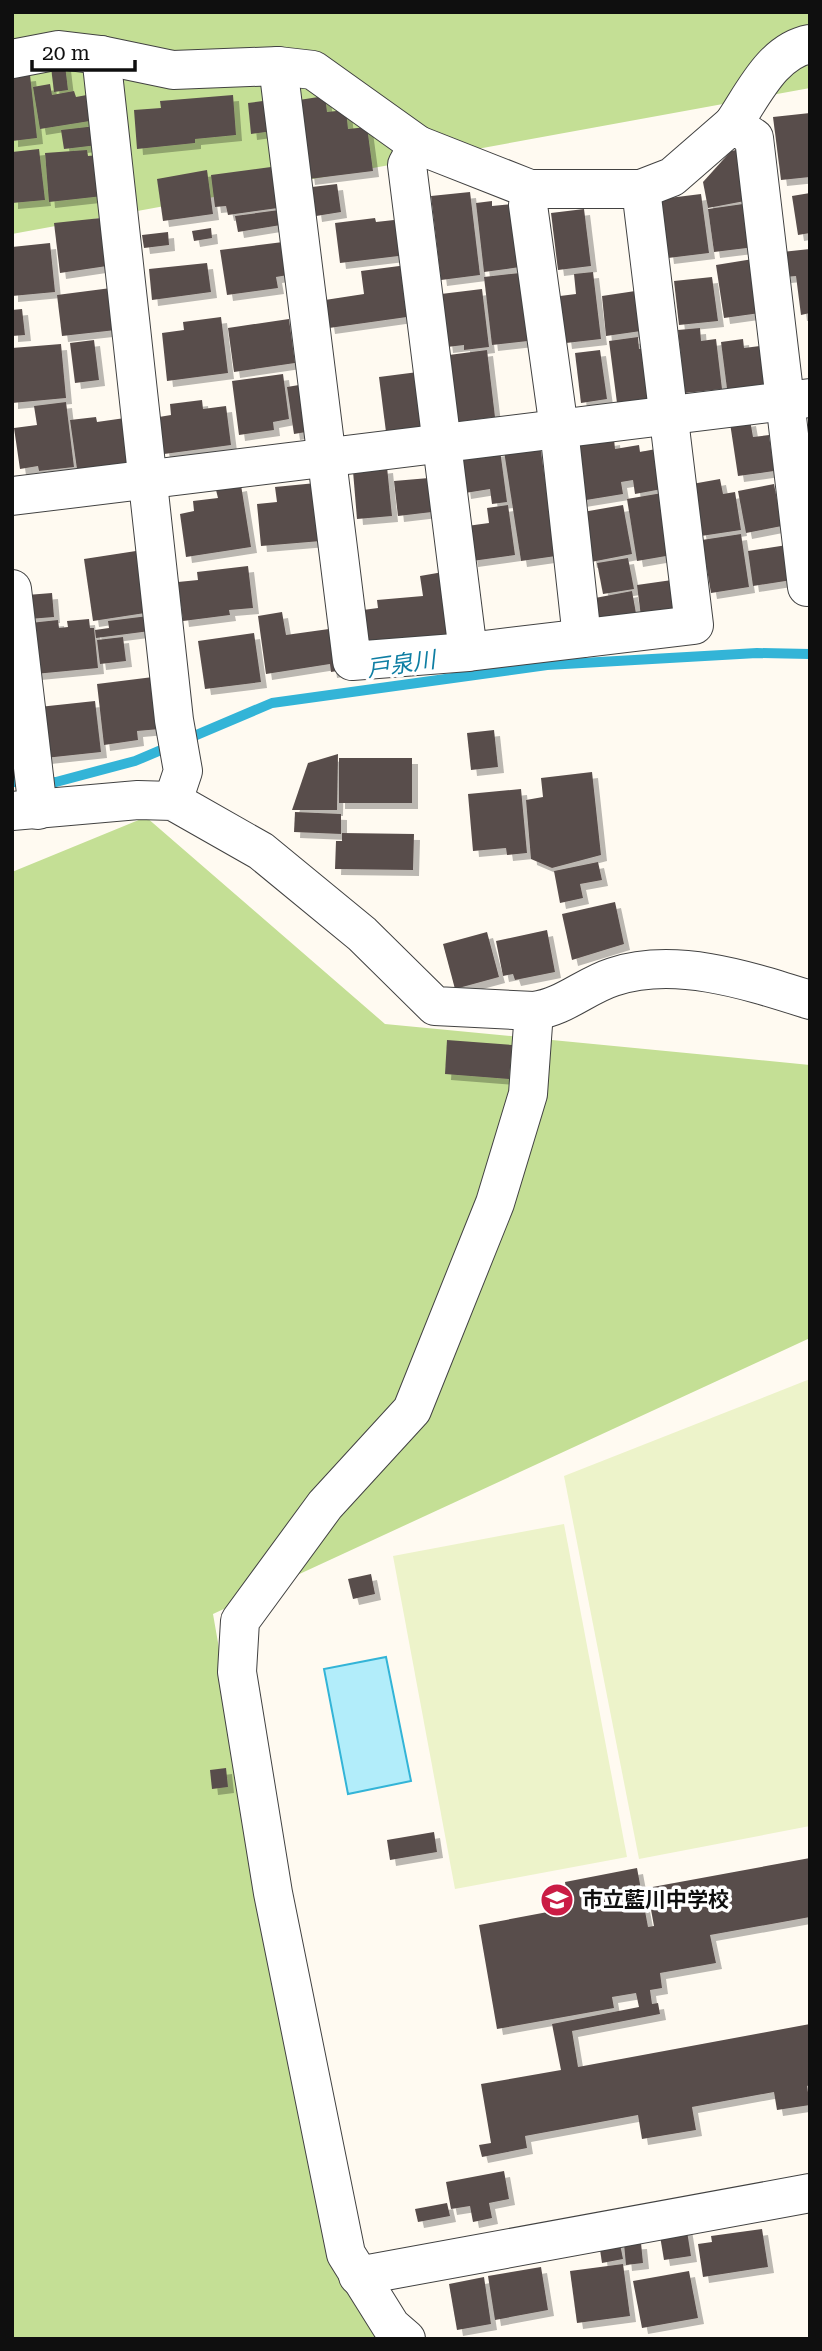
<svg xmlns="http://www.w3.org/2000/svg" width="822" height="2351" viewBox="0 0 822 2351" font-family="'Roboto Serif','Noto Sans JP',serif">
  <defs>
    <filter id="shadow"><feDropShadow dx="6" dy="6" stdDeviation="0" flood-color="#0004"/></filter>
  </defs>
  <rect width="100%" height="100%" fill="#fffaf1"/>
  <g fill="#c4df95">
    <path d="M12,12H810V88L12,234Z"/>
    <path d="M146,817L385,1024L810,1065V1338L213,1614L313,2187L407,2339H12V872Z"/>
  </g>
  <g fill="#edf3ca">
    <path d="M810,1379V1826L639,1859L564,1476Z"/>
    <path d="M564,1524L627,1857L455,1889L393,1556Z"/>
  </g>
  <path fill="#b2edfa" stroke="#33b4d7" stroke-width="2" d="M386,1657L411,1781L348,1794L324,1669Z"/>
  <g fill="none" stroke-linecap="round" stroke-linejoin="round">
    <path stroke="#33b4d7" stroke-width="10" d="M12,782H56L135,761L272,703L547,665L757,653L810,654"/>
  </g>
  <g fill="#594d4b" filter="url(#shadow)">
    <path d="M65,65L68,90L54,92L51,67Z"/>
    <path d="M30,75L37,138L12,141V77Z"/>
    <path d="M50,84L52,95L74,91L76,97L92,94L96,120L40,129L33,87Z"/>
    <path d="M233,95L236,135L195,139V143L137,149L134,110L161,108L160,101Z"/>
    <path d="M325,96L327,112L346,110L348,129L367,127L373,171L309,179L299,100Z"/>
    <path d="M270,100L273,131L251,134L248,103Z"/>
    <path d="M810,113V177L781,180L773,117Z"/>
    <path d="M96,126L98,145L64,149L61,130Z"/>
    <path d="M39,149L45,200L12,203V152Z"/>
    <path d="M741,149L750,200L708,208L703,182L731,151Z"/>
    <path d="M87,150L88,156L99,155L103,196L49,202L45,153Z"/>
    <path d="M271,167L278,208L228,215L226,206L215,207L211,175Z"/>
    <path d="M207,170L213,214L163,221L157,179Z"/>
    <path d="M337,184L341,212L316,216L312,187Z"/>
    <path d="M470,192L480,275L441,280L431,196Z"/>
    <path d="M810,193V233L798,235L792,196Z"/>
    <path d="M701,194L709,253L668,258L661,199Z"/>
    <path d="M492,201V206L512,204L520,267L484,272L476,203Z"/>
    <path d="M750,203L755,247L714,252L708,209Z"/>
    <path d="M584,209L591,266L558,270L551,213Z"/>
    <path d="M279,210L281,225L238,232L235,216Z"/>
    <path d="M101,218L107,266L60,273L54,223Z"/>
    <path d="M375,218L376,222L403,219L407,255L340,263L335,223Z"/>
    <path d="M211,228L212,238L194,241L192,231Z"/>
    <path d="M168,232L169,245L144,248L142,235Z"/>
    <path d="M283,242L288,275L276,277L278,288L227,295L220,250Z"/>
    <path d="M50,243L55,292L12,296V247Z"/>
    <path d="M810,249V313L801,315L796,276L785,277L782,252Z"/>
    <path d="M753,259L760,313L724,318L716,265Z"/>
    <path d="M207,263L211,292L152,300L149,269Z"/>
    <path d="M407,265L414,316L329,328L325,300L364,294L361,271Z"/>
    <path d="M593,272L601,339L566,343L560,296L576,294L574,274Z"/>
    <path d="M520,273L528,341L492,345L484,277Z"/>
    <path d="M712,277L718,321L679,325L674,281Z"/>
    <path d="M111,288L116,330L62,336L57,295Z"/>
    <path d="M482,289L489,347L464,350V345L447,347L441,294Z"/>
    <path d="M642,290L648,330L606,336L602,296Z"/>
    <path d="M22,309L25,335L12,336V310Z"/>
    <path d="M221,317L228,373L167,381L162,333L184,330L183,322Z"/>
    <path d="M289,319L295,363L234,372L228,328Z"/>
    <path d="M700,328L701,341L716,339L722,389L685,393L678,330Z"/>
    <path d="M638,337L639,349L646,348L651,399L617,403L609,341Z"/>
    <path d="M743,339L744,348L760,346L764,384L727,389L721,342Z"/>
    <path d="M94,340L99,380L75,383L70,343Z"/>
    <path d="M61,344L66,398L12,403V348Z"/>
    <path d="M487,350L495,417L456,422L449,355Z"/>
    <path d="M600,350L607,399L581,403L575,353Z"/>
    <path d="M418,372L425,427L386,432L379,377Z"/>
    <path d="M283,374L289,419L273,422L274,430L239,435L232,381Z"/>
    <path d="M305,384L312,431L294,434L287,387Z"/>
    <path d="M202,400L203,409L226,406L231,445L164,454L159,417L171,415L170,404Z"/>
    <path d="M66,402L74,467L39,471L38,466L20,469L14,428L37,425L34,406Z"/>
    <path d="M96,417L97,422L125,418L131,462L77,469L70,420Z"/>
    <path d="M750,420L753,437L769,435L774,471L738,476L730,423Z"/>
    <path d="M614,439L615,449L639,445L640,452L656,449L662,489L635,494L633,480L621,482L623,494L580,501L572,446Z"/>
    <path d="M540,445L556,556L521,561L504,451Z"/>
    <path d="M500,450L507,502L492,504L490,489L465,493L460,456Z"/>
    <path d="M387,467L392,516L357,519L353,471Z"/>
    <path d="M429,478L432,512L398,516L394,481Z"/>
    <path d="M720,479L723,494L735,492L741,530L701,536L692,484Z"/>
    <path d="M316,483L321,541L261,546L257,504L277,502L275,487Z"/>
    <path d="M774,484L782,526L746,533L738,491Z"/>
    <path d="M241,485L251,547L186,557L180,514L194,511L193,501L218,498L216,490Z"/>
    <path d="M662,493L672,555L637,561L627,499Z"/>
    <path d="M508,505L515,555L472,561L467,526L489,523L487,508Z"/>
    <path d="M623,505L632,554L591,562L583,512Z"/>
    <path d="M741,534L749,587L711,593L702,540Z"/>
    <path d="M787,545L792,580L753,586L748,551Z"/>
    <path d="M136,551L145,613L93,621L84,559Z"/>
    <path d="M628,558L634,589L603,594L597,563Z"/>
    <path d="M248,566L253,608L229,610L230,615L183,621L178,582L198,580L197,572Z"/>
    <path d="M443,572L452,636L367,643L363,610L378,608L377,600L423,596L420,576Z"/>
    <path d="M672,580L677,614L641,617L637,585Z"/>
    <path d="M632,591L637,619L600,626L595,598Z"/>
    <path d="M52,593L54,617L29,619L27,595Z"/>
    <path d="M282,612L286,635L329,629L343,670L331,672L330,664L266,674L258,616Z"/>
    <path d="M148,616L150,631L96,638L95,630L109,628L108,621Z"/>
    <path d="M89,619L90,628H94L98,668L35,674L30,623L58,620L59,628L68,627L67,621Z"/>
    <path d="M254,633L261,682L205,689L198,641Z"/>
    <path d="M123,637L126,661L100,664L97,640Z"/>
    <path d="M153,677L160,729L137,731L138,740L104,745L97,684Z"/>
    <path d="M95,701L101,752L45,758L39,707Z"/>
    <path d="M494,730L498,767L471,770L467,733Z"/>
    <path d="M338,754L337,810H292L308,763Z"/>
    <rect x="339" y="758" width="73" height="45"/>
    <path d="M592,772L601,855L552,868L531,859L526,800L543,797L541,778Z"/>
    <path d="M521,789L527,853L507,855L506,848L473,851L468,794Z"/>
    <path d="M295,812L341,814V834L294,832Z"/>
    <path d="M342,833L414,834L413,870L335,869L336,841H342Z"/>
    <path d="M598,862L602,880L580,884L583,898L560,903L554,871Z"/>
    <path d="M615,902L624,944L572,960L562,914Z"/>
    <path d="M547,930L555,972L515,980L513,974L503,976L496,941Z"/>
    <path d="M487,932L499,977L455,989L443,944Z"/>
    <path d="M447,1040L512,1045L509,1079L445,1074Z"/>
    <path d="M371,1574L375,1594L353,1599L348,1579Z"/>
    <path d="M226,1768L228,1787L212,1789L210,1770Z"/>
    <path d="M434,1832L437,1852L390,1860L387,1840Z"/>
    <path d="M810,1858V1917L710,1935L716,1963L660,1973L662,1988L650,1990L652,2004L658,2003L660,2014L572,2031L578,2067L810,2024V2085L807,2086L810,2105L777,2110L774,2092L692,2107L696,2130L642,2139L638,2115L525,2136L527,2148L482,2157L479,2145L491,2143L481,2084L561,2070L552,2024L639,2007L636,1993L612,1997L614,2008L497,2029L479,1925L569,1908L565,1882L637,1868L648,1927L654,1926L647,1888Z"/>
    <path d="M504,2171L509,2199L489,2203L492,2218L473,2222L470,2206L451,2209L446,2182Z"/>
    <path d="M447,2203L450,2216L418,2222L415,2209Z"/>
    <path d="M686,2225L691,2256L664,2260L659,2230Z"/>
    <path d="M762,2229L768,2267L703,2277L698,2244L712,2242L711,2236Z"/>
    <path d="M619,2239L623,2259L602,2263L599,2243Z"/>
    <path d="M641,2243L643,2263L626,2265L624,2244Z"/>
    <path d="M623,2264L630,2316L577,2323L570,2271Z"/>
    <path d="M541,2267L548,2310L495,2320L488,2276Z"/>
    <path d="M689,2271L698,2318L642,2328L633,2281Z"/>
    <path d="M484,2277L491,2324L457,2330L449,2284Z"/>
  </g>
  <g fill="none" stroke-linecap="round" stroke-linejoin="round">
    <defs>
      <g id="minor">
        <path d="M101,55L174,720L183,771L173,801"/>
        <path d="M12,59L59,50L101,55L173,70L278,66L313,70L418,145L407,165L468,652L694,625L641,189"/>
        <path d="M278,66L352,661L468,652"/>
        <path d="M733,124C753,95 772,51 810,44"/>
        <path d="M418,145L530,189L528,205L559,429L582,638"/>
        <path d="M530,189H641L672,177L733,124L754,138L807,587"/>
        <path d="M12,496L810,398"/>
        <path d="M12,589L38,810"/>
        <path d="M12,811L138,800L173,801L261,851L362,934L435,1006L534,1011C564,1007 585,986 613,977C676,956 750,981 810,1000"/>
        <path d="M358,2276L810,2193"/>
        <path d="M406,2339L391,2326L346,2254L273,1893L237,1672L240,1621L325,1505L412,1410L495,1203L528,1094L534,1011"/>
      </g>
    </defs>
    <use href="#minor" stroke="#424242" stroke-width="40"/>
    <use href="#minor" stroke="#fff" stroke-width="38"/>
  </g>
  <defs>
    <symbol id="school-disc" viewBox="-11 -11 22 22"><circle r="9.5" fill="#ca1c45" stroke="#fff"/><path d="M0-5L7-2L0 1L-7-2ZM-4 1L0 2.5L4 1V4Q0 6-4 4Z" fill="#fff"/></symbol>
  </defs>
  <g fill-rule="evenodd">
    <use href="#school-disc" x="538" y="1881" width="38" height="38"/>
  </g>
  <g text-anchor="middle" stroke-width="7" stroke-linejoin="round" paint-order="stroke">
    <g font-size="21" font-weight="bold" fill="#0f0f0f" stroke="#fff" text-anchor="start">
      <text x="582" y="1907">市立藍川中学校</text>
    </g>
    <g font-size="23" font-style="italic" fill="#0e7ea3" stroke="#fff">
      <text transform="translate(401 664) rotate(-8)" y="8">戸泉川</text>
    </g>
  </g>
  <rect width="822" height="2351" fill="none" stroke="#0f0f0f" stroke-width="28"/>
  <path d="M32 60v10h103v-10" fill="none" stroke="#0f0f0f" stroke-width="3.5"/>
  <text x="42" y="60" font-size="21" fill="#0f0f0f" stroke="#ffffff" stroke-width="5" paint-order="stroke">20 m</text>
</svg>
